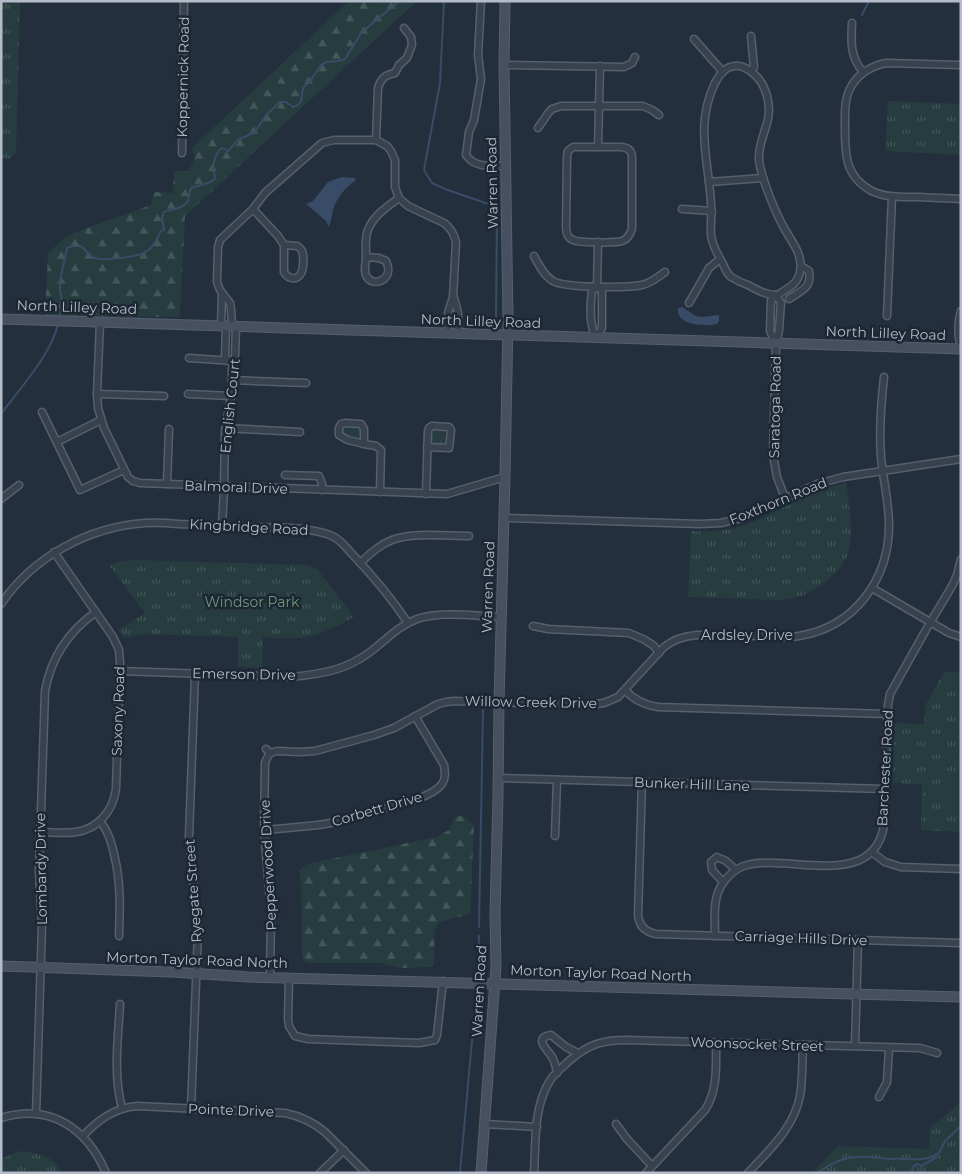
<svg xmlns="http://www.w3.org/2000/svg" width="962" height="1174" viewBox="0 0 962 1174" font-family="Montserrat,sans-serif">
  <defs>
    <pattern id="grass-tufts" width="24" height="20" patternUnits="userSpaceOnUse" patternTransform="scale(1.25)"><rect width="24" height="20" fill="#263c3f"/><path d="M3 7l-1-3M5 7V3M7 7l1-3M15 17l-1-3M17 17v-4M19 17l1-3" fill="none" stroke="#435659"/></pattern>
    <pattern id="forest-firs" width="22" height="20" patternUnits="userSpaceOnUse" patternTransform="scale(1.25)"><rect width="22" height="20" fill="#263c3f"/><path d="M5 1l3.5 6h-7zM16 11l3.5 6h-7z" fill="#435659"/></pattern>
  </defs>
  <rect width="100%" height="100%" fill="#242f3e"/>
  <g fill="url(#grass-tufts)">
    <path d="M1,1H20L16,152L9,159L1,158Z"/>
    <path d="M888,101L961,104V155L885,151Z"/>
    <path d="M346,425H356L361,428V438L358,440C351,437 343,436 342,428Z"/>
    <path d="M433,429H442L445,431V441L443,444H435L431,442V432Z"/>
    <path d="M846,483C849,503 855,536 847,556C843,567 832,577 822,584C809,594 796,599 780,600L688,597L691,531C708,532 725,531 742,526C777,514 809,490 846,483Z"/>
    <path d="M137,560L308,565L317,569L354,617C342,623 331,630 318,634C301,640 281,638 263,637L262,668L238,667V637L142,634L124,638L118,630L145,613L109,565L121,561Z"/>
    <path d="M944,672H961V832L921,830L922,784L893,783L894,723L924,724L925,706Z"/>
    <path d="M961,1102V1173H812L838,1146L929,1149L930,1128Z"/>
    <path d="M21,1151C40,1154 50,1154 61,1171L58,1173H1V1160L7,1156Z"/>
  </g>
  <g fill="url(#forest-firs)">
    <path d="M349,1H417L185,216L180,313L179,317L45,316L48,253L68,235L151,205L154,192L173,193L174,171H189L195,157L192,148Z"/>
    <path d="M457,815L467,818L474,826L470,914L439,922L435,929L434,963L431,967L401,968L381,963H306L302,957L301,884L299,871L307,864L436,837L449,830L453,820Z"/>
  </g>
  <path fill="#263c3f" d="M942,775L959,776L957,801H941Z"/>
  <g fill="#394c67">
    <path d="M342,177L355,178L356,180C345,188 337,197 333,210C332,216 331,221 329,227L326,221L306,204L313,201L328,182Z"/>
    <path d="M682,307L696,316L702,317L719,315V321L717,324C705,327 675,325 678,308Z"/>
  </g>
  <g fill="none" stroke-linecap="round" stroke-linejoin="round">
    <g stroke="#394c67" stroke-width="2">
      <path d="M444,1L440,83L424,170L432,183L445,189L497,207L496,319"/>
      <path d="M862,15L869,1"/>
      <path d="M60,317L62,301L60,289V281L67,248L73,246H81C85,249 88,255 92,257C102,262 139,257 147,251C154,247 157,238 161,231L164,230L162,218L164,212C172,209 183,209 188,201C190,196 189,192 191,188L208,183L214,180L215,176C211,167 214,158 220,149L223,148L228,151L238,140L255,132L266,115L280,102H286L293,107C304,104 301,97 303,88L311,80L321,65L327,62L338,61L345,59L361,33L399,1"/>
      <path d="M1,414C20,388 51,355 58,324"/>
      <path d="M479,927L483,710"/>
      <path d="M478,966L479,936"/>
      <path d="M477,994V992"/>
      <path d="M460,1173L476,997"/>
      <path d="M818,1173C835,1160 848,1156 869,1157C877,1157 885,1159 893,1159C896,1159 898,1158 901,1159C913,1159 925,1161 936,1155"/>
      <path d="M911,1173L914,1166L918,1164L921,1166L934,1159L940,1151L945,1141L961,1126"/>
    </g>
    <defs>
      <g id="street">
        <path d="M481,1L478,55L481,79L474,120L469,132L466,155C474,168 492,166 506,166"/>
        <path d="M852,23C851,42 850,57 863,72"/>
        <path d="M694,39L723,72"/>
        <path d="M504,65L624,67L632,63L635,57"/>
        <path d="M961,65L886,63C872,66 860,72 852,85C844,98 845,112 845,126C845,152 844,175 870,190C884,198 902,197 919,197C933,198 947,198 961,199"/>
        <path d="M751,71L754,67L751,36"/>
        <path d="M538,128L549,112L552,109L561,106H643L652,110L659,115"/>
        <path d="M376,140L378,88C381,78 385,75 395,73L399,65L407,58L412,45L411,37L404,28"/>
        <path d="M573,147H622C629,148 632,151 632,158V229C630,234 628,239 622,241C617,243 579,243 573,240C568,238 566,233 566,227L567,156L568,151Z"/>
        <path d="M598,147L600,66"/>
        <path d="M182,153L184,1"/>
        <path d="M709,182L763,178"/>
        <path d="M253,209L278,236L284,245"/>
        <path d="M682,209L712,211"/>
        <path d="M284,245L297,246C300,248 301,248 302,251C304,256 304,270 300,275C295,281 287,278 284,272Z"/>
        <path d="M534,256C539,265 544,276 553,281C564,288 627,288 642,285C650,284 658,277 665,272"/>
        <path d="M366,257L379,258L386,261C395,279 374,288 367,277C363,272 366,263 366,257Z"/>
        <path d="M366,257C366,249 365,240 367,233C371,217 387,207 399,198"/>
        <path d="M776,295L781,303L779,330L776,344L773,455L777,477L785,498"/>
        <path d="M454,298L458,313V334"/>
        <path d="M789,299C802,290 812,288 809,271L801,266"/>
        <path d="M689,303L709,268L720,259"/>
        <path d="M961,311C958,320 957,336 961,345"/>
        <path d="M887,316L892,196"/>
        <path d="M100,322L97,394L98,408L104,428L128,477L133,481L140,483L447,494L505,477"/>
        <path d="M221,326L222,294"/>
        <path d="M226,326L225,356L228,361"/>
        <path d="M232,326L231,309L230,303L220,290L217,282L218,247L220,240L253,209L265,193L322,143L334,140H376L387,146L391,151L395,160V187L399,198L408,206L444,223C451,228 454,234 456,242L453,297L448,313V333"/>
        <path d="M596,338L602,328V291L597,287L598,242"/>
        <path d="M596,338C589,324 590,307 592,291L597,287"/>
        <path d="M776,344L770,331L771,300C781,290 797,288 800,272C804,253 789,239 782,224C774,209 761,177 759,160C758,145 765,133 768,119C771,104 766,84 754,74C749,69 741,65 734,66C725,67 719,75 715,83C697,120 706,152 710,191C711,201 712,211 711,221C711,227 710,234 712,240C714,248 719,257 723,264C725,269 727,274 731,277C736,280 742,283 748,285C757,290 766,295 776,295"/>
        <path d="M189,358L234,361"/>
        <path d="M232,380L306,383"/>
        <path d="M97,394L164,396"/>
        <path d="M188,394L231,396"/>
        <path d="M42,412L80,490L124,470"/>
        <path d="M345,423L361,424L364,429V444L348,440L339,435V428L341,424Z"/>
        <path d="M226,428L300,432"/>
        <path d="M57,442L101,420"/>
        <path d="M364,444L376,446L381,450L380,492"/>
        <path d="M285,475L319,476L322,484V490"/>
        <path d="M167,484L169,429"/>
        <path d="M224,486L225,431L231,396L232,380V369L235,357L236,326"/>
        <path d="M426,494L428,431L429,428L432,426L449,427L451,430L449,448L427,447"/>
        <path d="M1,499L19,485"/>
        <path d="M504,518L700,524L721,523L742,518L817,484L843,477L961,459"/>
        <path d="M222,525L224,490"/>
        <path d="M360,563C370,554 379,545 392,540C412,532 447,536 469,536"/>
        <path d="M872,588L949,633L961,637"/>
        <path d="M1,604C33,557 88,527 145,523C156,522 168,523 179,524C202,525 225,526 248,527C271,528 313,526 334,537C342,541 347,549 353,555C373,576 392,599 408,623"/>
        <path d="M533,626L548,629L629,633L645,640L654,646L659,653"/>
        <path d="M120,671L291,677C320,674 345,671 370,652C386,640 398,626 417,619C441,611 475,616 501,617"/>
        <path d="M625,690C634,700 644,705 658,707L887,714"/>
        <path d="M266,749L270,753L277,751L299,752L315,751L374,735L394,728L438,704L446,702L454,701L588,705L604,703L618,697L664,647C674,639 684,636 697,635C717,635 737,636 758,636C772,637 786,638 799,636C855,627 889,579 889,525C889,502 883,479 881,457C879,430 881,403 884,377"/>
        <path d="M498,778L885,789"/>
        <path d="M642,782L638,915C639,926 646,932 656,934L961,943"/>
        <path d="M100,821C108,831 111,841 114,854C121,882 120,907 119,936"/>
        <path d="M264,830C284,828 305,827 325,824C341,821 356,816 371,812C389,807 431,799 442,784C446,778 445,772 444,765L415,716"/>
        <path d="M40,832C51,832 64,834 76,832C98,829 113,811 116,789L120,663L119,650L113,637L54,552"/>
        <path d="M555,836L557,780"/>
        <path d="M872,852L885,862L901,867L961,869"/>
        <path d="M723,882L712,870L711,862L717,857L726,861L736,870"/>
        <path d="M715,936C715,921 713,903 719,890C724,879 735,868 747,865C790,854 874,891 884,825L888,705L890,694L927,628L952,586L957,575L961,559"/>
        <path d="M270,977L271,913L264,830L265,763L267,758L270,753"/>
        <path d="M289,978L288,1019L289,1026L295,1036L308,1039L419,1043L435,1040L437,1035L443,981"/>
        <path d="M120,1004C118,1039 113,1074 122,1108"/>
        <path d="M855,1046L858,940"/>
        <path d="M557,1073C556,1067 555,1062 552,1057C547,1049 533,1038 551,1035L566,1047L578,1053"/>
        <path d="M879,1097L887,1082L889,1048"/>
        <path d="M191,1108L198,932L189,837L195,674"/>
        <path d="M36,1114L42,925L39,871L45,691C51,658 69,631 96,612"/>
        <path d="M1,1118C50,1103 87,1128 106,1173"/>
        <path d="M485,1124L537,1127"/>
        <path d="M616,1124L627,1139L652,1166"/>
        <path d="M83,1136C98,1120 114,1108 137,1106L285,1113C300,1116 313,1122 325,1132L366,1173"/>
        <path d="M320,1173L344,1150"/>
        <path d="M534,1173C536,1142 533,1106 551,1079C556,1072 564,1066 570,1060C589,1044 603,1040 627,1040L920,1048L937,1053"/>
        <path d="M646,1173L705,1110C718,1090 716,1066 716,1043"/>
        <path d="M748,1173C769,1150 794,1128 800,1096C803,1080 802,1062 803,1045"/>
      </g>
      <g id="secondary">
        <path d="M1,319L961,349"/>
        <path d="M1,966L171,972L249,977L961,997"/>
        <path d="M481,1173L496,966L495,914L498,796L499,703L505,477L508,320L504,65L505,1"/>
      </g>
    </defs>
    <use href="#street" stroke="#565f6c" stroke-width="9"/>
    <use href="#secondary" stroke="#565f6c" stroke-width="11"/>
    <use href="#street" stroke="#38414e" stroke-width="6"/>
    <use href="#secondary" stroke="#465061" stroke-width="9"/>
  </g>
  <g text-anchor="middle" stroke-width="5" stroke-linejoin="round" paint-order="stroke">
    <g font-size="14" fill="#b4bcc9" stroke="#1d2633">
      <text transform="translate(183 77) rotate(-89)" y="5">Koppernick Road</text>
      <text transform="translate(492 183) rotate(-91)" y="5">Warren Road</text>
      <text transform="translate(77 307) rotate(2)" y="5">North Lilley Road</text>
      <text transform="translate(481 321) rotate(2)" y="5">North Lilley Road</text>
      <text transform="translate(886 333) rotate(2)" y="5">North Lilley Road</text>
      <text transform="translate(230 406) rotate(-84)" y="5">English Court</text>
      <text transform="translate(775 407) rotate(-89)" y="5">Saratoga Road</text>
      <text transform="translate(236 487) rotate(2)" y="5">Balmoral Drive</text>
      <text transform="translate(778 501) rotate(-22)" y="5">Foxthorn Road</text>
      <text transform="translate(249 527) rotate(3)" y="5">Kingbridge Road</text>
      <text transform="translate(488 587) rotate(-88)" y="5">Warren Road</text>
      <text x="747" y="640">Ardsley Drive</text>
      <text transform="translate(244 674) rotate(1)" y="5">Emerson Drive</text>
      <text transform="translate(531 702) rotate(1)" y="5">Willow Creek Drive</text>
      <text transform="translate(118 711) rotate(-88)" y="5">Saxony Road</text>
      <text transform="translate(885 768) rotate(-87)" y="5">Barchester Road</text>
      <text transform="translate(692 784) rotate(2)" y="5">Bunker Hill Lane</text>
      <text transform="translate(377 809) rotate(-16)" y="5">Corbett Drive</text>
      <text transform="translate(268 865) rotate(-93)" y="5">Pepperwood Drive</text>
      <text transform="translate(41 869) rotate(-91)" y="5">Lombardy Drive</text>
      <text transform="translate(193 891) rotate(-94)" y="5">Ryegate Street</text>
      <text transform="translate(801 938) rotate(2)" y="5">Carriage Hills Drive</text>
      <text transform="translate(197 960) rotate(2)" y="5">Morton Taylor Road North</text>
      <text transform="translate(601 973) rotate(2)" y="5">Morton Taylor Road North</text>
      <text transform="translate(479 991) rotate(-87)" y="5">Warren Road</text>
      <text transform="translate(757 1044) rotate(2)" y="5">Woonsocket Street</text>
      <text transform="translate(231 1110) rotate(2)" y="5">Pointe Drive</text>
    </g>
    <g font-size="14" fill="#6b9a76" stroke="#1d2633">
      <text x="252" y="607">Windsor Park</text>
    </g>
  </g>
  <rect width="962" height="1174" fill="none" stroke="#b4bcc9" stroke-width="5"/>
</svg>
